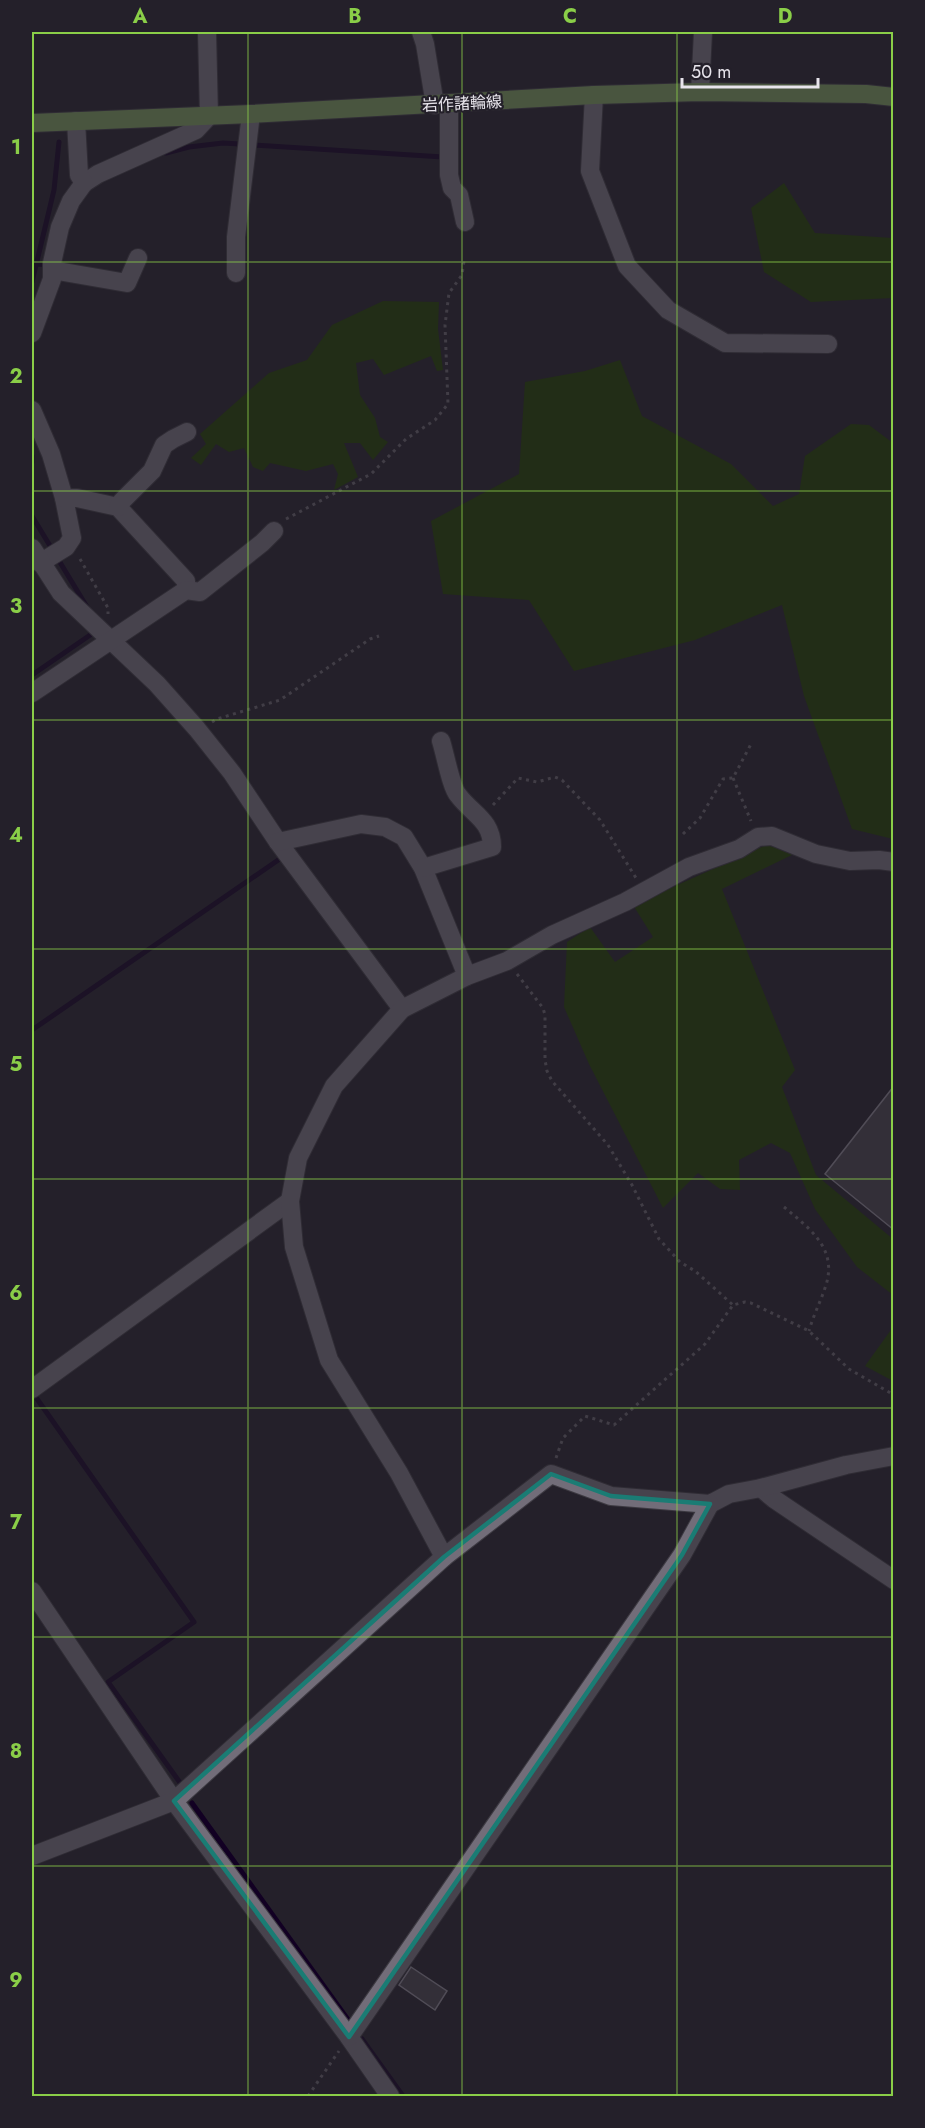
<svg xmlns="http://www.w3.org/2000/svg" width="925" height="2128" viewBox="0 0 925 2128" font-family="Jost,'Noto Sans JP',sans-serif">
  <rect width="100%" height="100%" fill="#24202a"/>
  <g fill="#213c02">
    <path d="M784,183L815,233L893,238V298L811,302L764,272L751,208Z"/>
    <path d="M383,301L439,302L438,329L443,370L437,371L431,356L384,375L373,359L356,363L360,395L375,418L380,437L388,442L373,460L360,443H344L358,477L334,490L338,474L333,464L306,471L270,463L263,471L253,467L244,448L229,452L216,444L201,465L191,458L206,444L200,434L269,373L307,360L332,325Z"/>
    <path d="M620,360L642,416L731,464L773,506L799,494L805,456L851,424L869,425L893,443V839L852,829L804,696L782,605L695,640L574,671L529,600L443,594L431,521L519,474L525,382L585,371Z"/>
    <path d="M766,845L796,853L722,889L795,1070L782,1087L816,1175L893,1239V1295L857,1267L815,1209L790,1153L771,1143L739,1160L740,1190L720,1189L698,1173L663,1208L589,1064L564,1007L567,942L590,927L615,962L653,937L633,905Z"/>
    <path d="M893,1327L894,1381H893L865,1366Z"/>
  </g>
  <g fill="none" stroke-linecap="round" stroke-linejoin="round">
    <g stroke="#120023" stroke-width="5">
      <path d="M166,153L189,147L223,143L443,157V154"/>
      <path d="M37,264L49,265"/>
      <path d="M32,282L54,190L59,142"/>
      <path d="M32,456V462"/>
      <path d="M32,516L87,607"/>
      <path d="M32,675L96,631"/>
      <path d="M32,1030L284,856"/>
      <path d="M35,1396L194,1622L108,1682L181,1784"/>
      <path d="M192,1803L349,2021"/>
      <path d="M362,2039L403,2096"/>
    </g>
  </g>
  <g fill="#45414b" stroke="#85808c" stroke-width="1.5">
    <path d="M894,1086V1230L825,1174Z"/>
    <path d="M411,1967L447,1991L435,2010L399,1985Z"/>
  </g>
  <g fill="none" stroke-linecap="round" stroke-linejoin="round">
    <defs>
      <g id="minor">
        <path d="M421,32L425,44L435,105"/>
        <path d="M700,92L703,32"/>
        <path d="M594,95L590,171L627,266L668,310L725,343L828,344"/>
        <path d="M449,104V175L452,188L459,195L465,222"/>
        <path d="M84,183L98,174L196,130L209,116L207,32"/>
        <path d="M52,270L127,283L138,258"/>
        <path d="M236,273V237L251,114"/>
        <path d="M32,333L52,279V263L60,227L71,201L84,183L79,175L76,121"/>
        <path d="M32,410L51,454L64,498L72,538L66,547L40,563"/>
        <path d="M64,498H77L118,507L186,581V590"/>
        <path d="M118,507L122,501L152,471L164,445L173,439L187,432"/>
        <path d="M32,548L61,593L157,684L197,729L232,773L278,842L402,1009"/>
        <path d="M32,693L186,590L200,592L262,543L274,531"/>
        <path d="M278,842L361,824L385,827L404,837L423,868L467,976"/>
        <path d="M423,868L492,847C492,820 472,814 458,795C451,787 445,753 441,741"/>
        <path d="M32,1389L290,1201"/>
        <path d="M761,1488L774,1499L894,1580"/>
        <path d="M444,1557L399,1473L329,1360L294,1247L290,1201L298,1158L334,1086L402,1009L467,976L507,961L552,935L625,902L689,867L739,849L758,837L772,836L816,854L850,861L879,860L894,862"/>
        <path d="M32,1591L174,1801L349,2037L390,2096"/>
        <path d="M32,1856L174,1801L444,1557L551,1474L611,1496L710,1504L729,1494L761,1488L846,1465L894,1456"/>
        <path d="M349,2037L682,1555L710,1504"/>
      </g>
      <path id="major" d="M32,123L251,114L594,95L700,92L866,94L894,97"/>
    </defs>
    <use href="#minor" stroke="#3d3a42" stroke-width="20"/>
    <use href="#major" stroke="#3d3a42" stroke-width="20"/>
    <g stroke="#646069" stroke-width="3" stroke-dasharray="3 4.5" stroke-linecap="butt">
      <path d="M286,519L371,474L406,439L435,420L448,404L445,325L449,293L462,275L464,261"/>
      <path d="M80,559L108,608V614"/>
      <path d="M212,722L217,719L280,700L370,639L379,636"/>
      <path d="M733,778L751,821"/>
      <path d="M493,805L518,778L537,782L555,777L562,780L600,820L636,878"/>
      <path d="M683,834L700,818L723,779L733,778L751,744"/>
      <path d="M517,974L543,1008L545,1015V1060L547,1071L552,1081L608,1145L632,1185L659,1239L680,1262L695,1271L733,1305"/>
      <path d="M784,1207C810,1229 839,1249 825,1288C820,1303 813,1316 809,1331"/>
      <path d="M556,1458L563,1438L585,1416L614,1425L705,1344L733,1305L745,1302L751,1303L809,1331L849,1369L894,1395"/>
      <path d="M308,2096L339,2051"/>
    </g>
    <use href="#minor" stroke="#726d79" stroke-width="18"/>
    <use href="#major" stroke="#76955a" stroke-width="18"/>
  </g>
  <path d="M0 0H925V2128H0ZM551,1474L611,1496L710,1504L682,1555L349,2037L174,1801L444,1557Z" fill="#24202a" fill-opacity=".55" fill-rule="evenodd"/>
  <path fill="none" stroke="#1a7c74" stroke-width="4.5" stroke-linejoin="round" d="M551,1474L611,1496L710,1504L682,1555L349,2037L174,1801L444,1557Z"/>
  <path fill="none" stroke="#8ace48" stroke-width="1.5" stroke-opacity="0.55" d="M248,32V2096M462,32V2096M677,32V2096M32,262H894M32,491H894M32,720H894M32,949H894M32,1179H894M32,1408H894M32,1637H894M32,1866H894"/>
  <g text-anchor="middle" stroke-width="4.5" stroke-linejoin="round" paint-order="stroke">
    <g font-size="16" fill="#e7e4eb" stroke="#24202a">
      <text transform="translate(462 103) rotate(-3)" y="6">岩作諸輪線</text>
    </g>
  </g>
  <rect width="925" height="2128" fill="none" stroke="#24202a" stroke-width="66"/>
  <path d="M682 78v9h136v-9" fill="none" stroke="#e7e4eb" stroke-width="3"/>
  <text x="691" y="78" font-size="18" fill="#e7e4eb" stroke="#24202a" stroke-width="4.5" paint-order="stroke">50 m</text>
  <rect x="33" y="33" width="859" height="2062" fill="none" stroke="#8ace48" stroke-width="2"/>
  <g font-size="20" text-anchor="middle" font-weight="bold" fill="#8ace48">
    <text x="140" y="23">A</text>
    <text x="355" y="23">B</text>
    <text x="570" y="23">C</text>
    <text x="785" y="23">D</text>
    <text x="16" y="154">1</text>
    <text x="16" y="383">2</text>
    <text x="16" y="613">3</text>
    <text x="16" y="842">4</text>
    <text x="16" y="1071">5</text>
    <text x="16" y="1300">6</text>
    <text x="16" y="1529">7</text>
    <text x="16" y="1758">8</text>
    <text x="16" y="1987">9</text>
  </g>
</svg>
